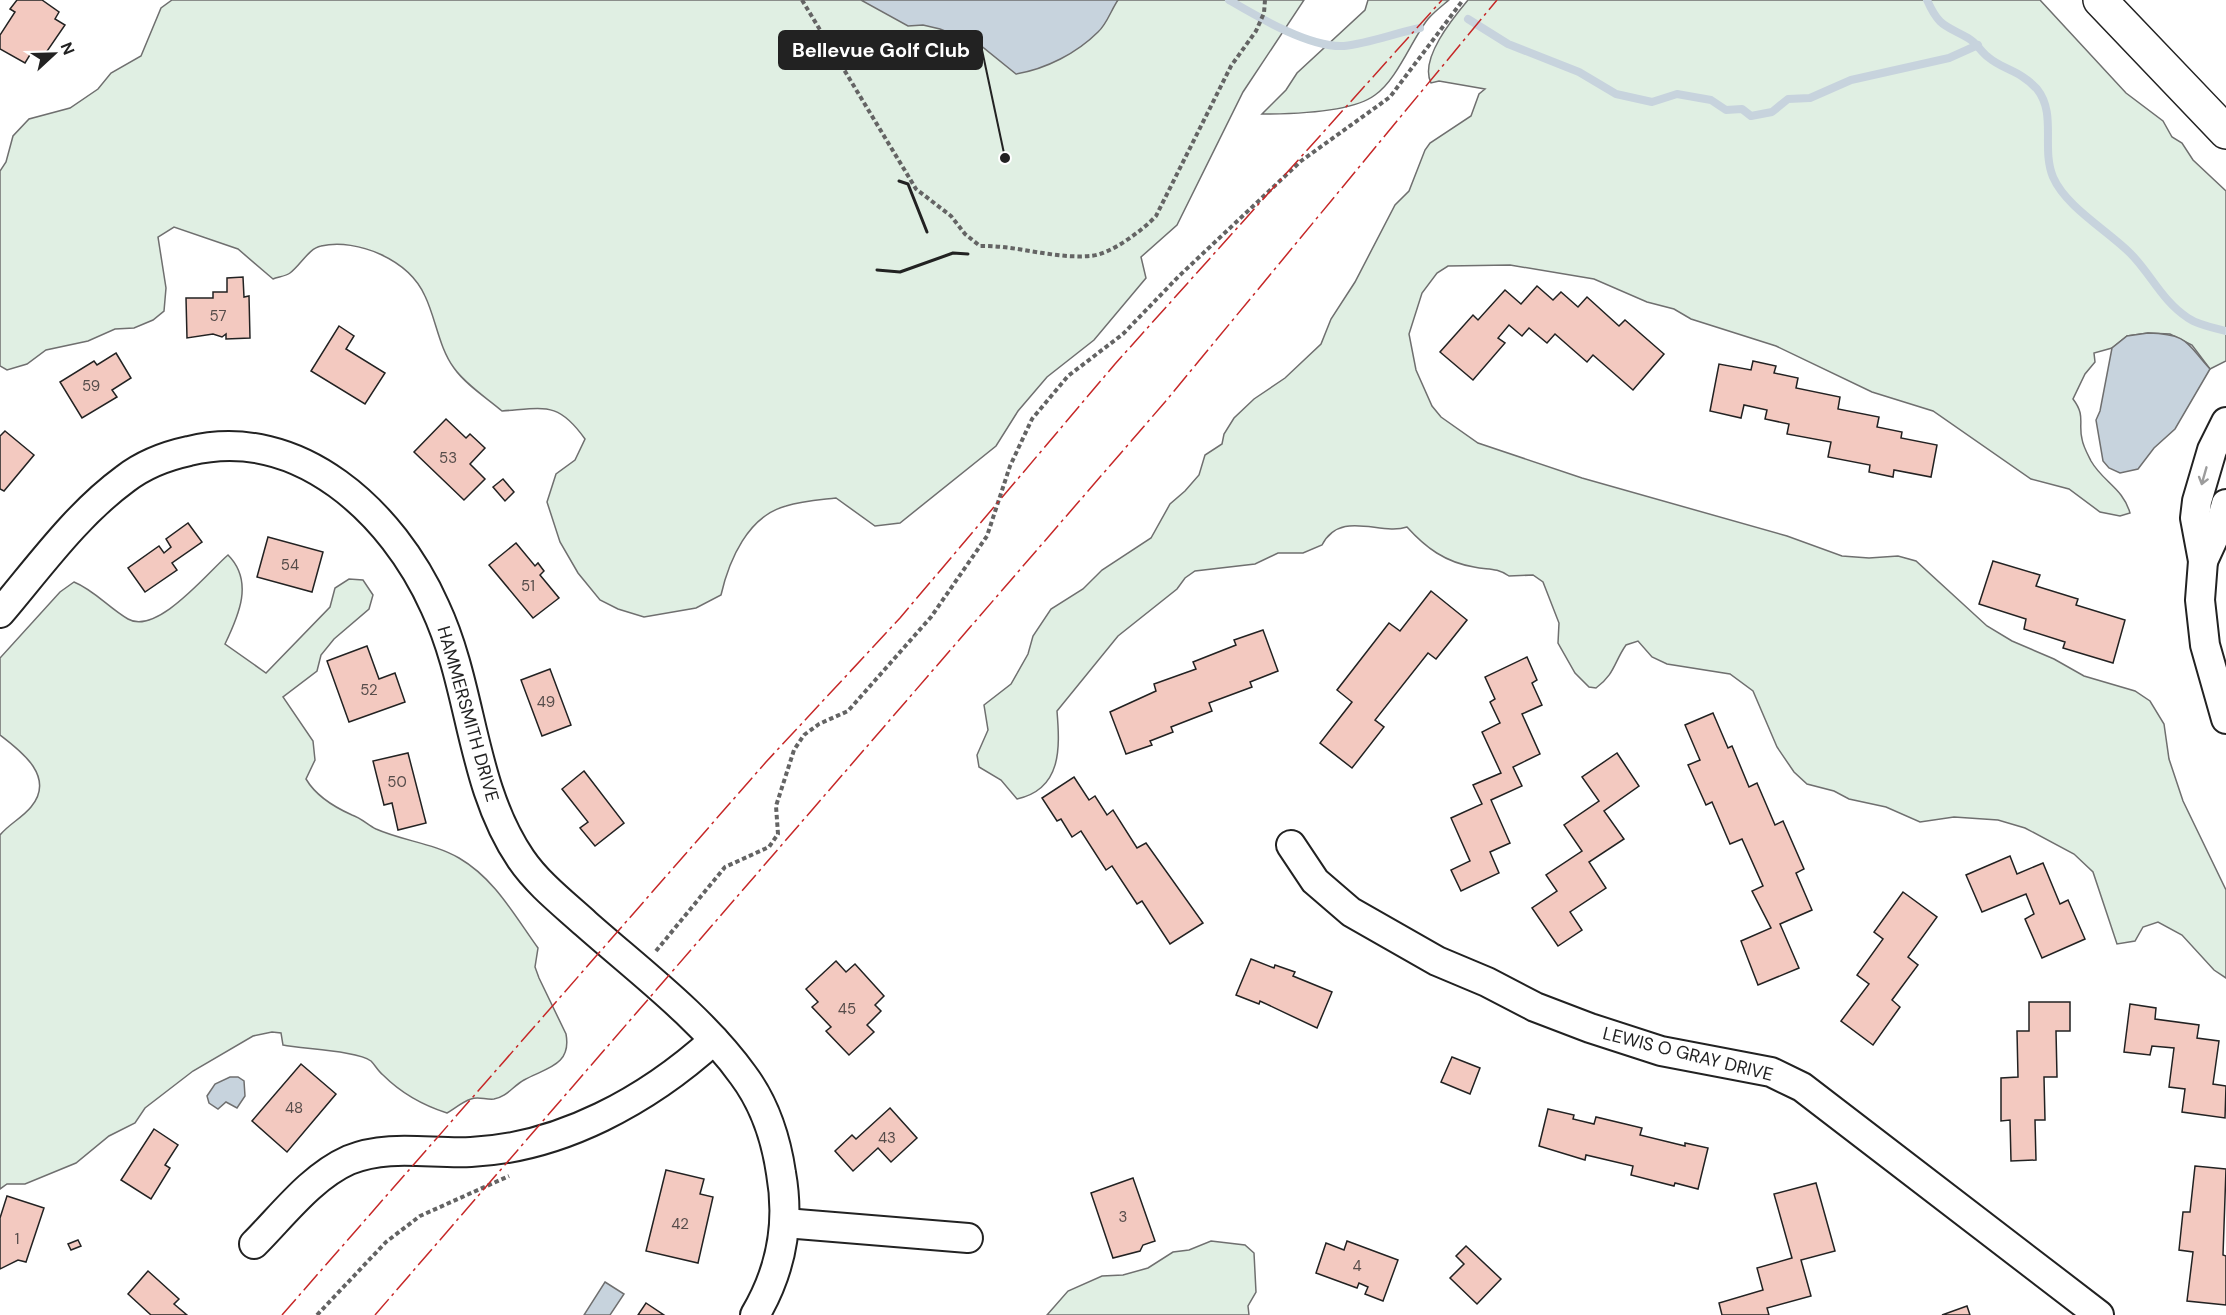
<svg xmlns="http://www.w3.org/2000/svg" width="2226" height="1315" viewBox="0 0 2226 1315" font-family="'DM Sans',sans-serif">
  <rect width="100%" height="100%" fill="#fff"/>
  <g fill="#e0efe3" stroke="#6f6f6f" stroke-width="1.5">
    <path d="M172,0H1304L1243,92L1177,225L1141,257L1146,278L1094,340L1047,377L1018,411L996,446L900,523L875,526L836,498C819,500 802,501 786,506C748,516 729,560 721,595L696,608L644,617L618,609L600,600L578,573L560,542L547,502L556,474L575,460L585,439C558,401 545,408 502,411C487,398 466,385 454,368C439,348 436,319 425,296C409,260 358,238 321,246C309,248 300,266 290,273C286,276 278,277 273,279L238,249L174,227L158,237L166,288L164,311L153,320L134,328L115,329L88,341L46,350L27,364L7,370L0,366V171L6,162L13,136L29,119L70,108L98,89L111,73L141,56L161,8Z"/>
    <path d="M1368,0H1449C1442,6 1434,12 1428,19C1412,39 1397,80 1375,95C1351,113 1291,114 1262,114L1286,90L1297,73L1365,10Z"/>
    <path d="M1468,0H2040L2126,93L2163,121L2172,137L2182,143L2193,160L2226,191V361L2210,369L2192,345L2170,334L2148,333L2127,336L2112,348L2094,353L2095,362L2085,374L2073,399C2086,416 2078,423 2082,439C2083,446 2088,455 2091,461C2103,482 2123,488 2130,513L2120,516L2100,512L2069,489L2031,479L1933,411L1872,392L1776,346L1691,319L1674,309L1647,302L1594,279L1510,265L1448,266L1437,273L1422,293L1409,334L1416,370L1432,406L1441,417L1478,443L1582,478L1787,536L1842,556L1869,558L1898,556L1916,561L1987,626L2012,641L2054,659L2084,676L2135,691L2150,701L2164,724L2169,759L2183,801L2226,890V978L2214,970L2182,935L2158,922L2143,927L2135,941L2117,944L2093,872L2074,854L2025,828L1998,820L1954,817L1920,822L1886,807L1849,799L1834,791L1807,784L1794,772L1777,747L1753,691L1730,674L1667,664L1652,657L1638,641L1626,645C1614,662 1615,674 1596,688L1589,687L1575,673L1558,643L1559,623L1543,582L1533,575L1509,576C1496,567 1488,570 1474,567C1445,562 1426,548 1407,527C1380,536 1341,509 1322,545L1303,553H1278L1255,564L1195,571L1185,578L1177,589L1118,636L1057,711C1060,748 1062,789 1017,799L1001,780L979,767L977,755L988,730L984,705L1011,684L1028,654L1033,636L1051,609L1083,589L1102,570L1151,538L1170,504L1185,491L1199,475L1205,455L1222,444L1224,434L1234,418L1254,399L1285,378L1321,344L1331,319L1355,282L1395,205L1409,191L1425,150L1430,143L1471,116L1479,94L1485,89L1439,81L1431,83C1419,59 1453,18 1468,0Z"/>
    <path d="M228,555C254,581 239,615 225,644L266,673L330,607L335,588L349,579L363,580L373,595L369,609L334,639L321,655L317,671L283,697L313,741L315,760L306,779C316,796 334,807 352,815C361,818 368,825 376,829C403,841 433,843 459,858C495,879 514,915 538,948L535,967L539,978L566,1034C572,1066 545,1068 524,1080C513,1086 507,1097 494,1099C486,1100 478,1096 471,1099C462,1102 454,1109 447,1113C422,1105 402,1094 383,1075C378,1071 375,1065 371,1061C359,1051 302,1049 283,1045L281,1033L272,1032L253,1036L193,1071L145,1108L135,1123L109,1136L76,1163L25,1184H7L0,1189V835C9,824 22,818 31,807C56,777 21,751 0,735V658L60,592L74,582C94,590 109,608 128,619C157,636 209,571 228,555Z"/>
    <path d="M1211,1241L1245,1245L1254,1253L1256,1292L1248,1306L1249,1315H1047L1068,1291L1102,1276L1123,1275L1148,1268L1173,1252L1189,1250Z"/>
  </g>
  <g fill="#c7d3dd" stroke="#6f6f6f" stroke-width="1.5">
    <path d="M861,0H1118C1111,10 1107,24 1098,32C1077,53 1046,69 1016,74L980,45L940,29L923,25L908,26Z"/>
    <path d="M2148,333C2189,334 2186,343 2210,369L2175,429L2154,448L2138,469L2120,473L2109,468L2103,461L2096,420L2100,411L2112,348L2127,336Z"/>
    <path d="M230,1077H238L244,1081L245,1096L237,1108L226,1102L218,1109L209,1103L207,1096L215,1084Z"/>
    <path d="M605,1282L624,1294L610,1315H584Z"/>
  </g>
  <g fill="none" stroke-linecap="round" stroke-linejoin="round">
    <g stroke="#c7d3dd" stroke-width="8">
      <path d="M1229,0C1258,17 1310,48 1344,46C1370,43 1395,33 1420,28"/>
      <path d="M1927,0C1939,27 1945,25 1968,38C1977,43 1980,51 1988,57C2003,70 2020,70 2037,89C2057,114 2041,148 2053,177C2066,207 2107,230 2130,253C2151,274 2162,301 2188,318C2198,325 2214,328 2226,331"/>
      <path d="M1468,19L1508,44L1579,72L1616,94L1652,102L1677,94L1711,100L1726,110L1742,109L1751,116L1772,112L1788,99L1810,98L1851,80L1949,58L1978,45"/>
    </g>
  </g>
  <g fill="#f3c9c0" stroke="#222" stroke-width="1.5">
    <path d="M17,0H42L59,12L55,19L65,25L41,60L31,53L25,63L0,49V35L15,12L10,9Z"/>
    <path d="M243,277L244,297L249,296L250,338L226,339V334L222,337L213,334L187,338L186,298H213V292H227V278Z"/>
    <path d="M1537,286L1553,300L1561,292L1578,307L1587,297L1619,326L1625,320L1664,354L1633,390L1593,355L1587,362L1555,334L1547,343L1529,328L1522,336L1509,325L1498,338L1505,343L1473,380L1440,352L1473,315L1478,320L1505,290L1521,304Z"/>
    <path d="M339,326L354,336L346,349L385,373L365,404L311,371Z"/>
    <path d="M116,353L131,378L112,390L117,397L82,418L60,382L94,361L97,365Z"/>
    <path d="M1753,361L1776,366L1774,373L1798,378L1796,388L1840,397L1838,409L1879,417L1877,427L1902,432L1901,438L1937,445L1931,477L1894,470L1893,477L1869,472L1870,465L1828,457L1831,442L1787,434L1789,424L1765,419L1767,410L1744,405L1741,418L1710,411L1719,364L1751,370Z"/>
    <path d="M446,419L466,438L470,434L485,448L470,464L485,479L464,500L414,452Z"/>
    <path d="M5,431L34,455L4,491L0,489V436Z"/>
    <path d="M503,479L514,492L505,501L493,487Z"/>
    <path d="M188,523L202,542L172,563L177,570L145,592L128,568L159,546L164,553L171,547L166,539Z"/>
    <path d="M268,537L323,552L312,592L257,577Z"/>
    <path d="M516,543L535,566L538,563L544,571L540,575L559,598L533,618L489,565Z"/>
    <path d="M1993,561L2040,575L2036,586L2078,599L2076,605L2125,620L2113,663L2063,648L2065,642L2024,629L2026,619L1979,604Z"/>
    <path d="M1431,591L1467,620L1436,659L1428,653L1375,720L1384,727L1352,768L1320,743L1352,702L1337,690L1389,623L1400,631Z"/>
    <path d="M1263,630L1278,671L1250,682L1252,687L1209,703L1212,711L1171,727L1173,732L1150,741L1152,745L1126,754L1110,712L1156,691L1154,684L1196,669L1193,662L1236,645L1234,640Z"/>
    <path d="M367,646L379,679L395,673L405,702L349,722L327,661Z"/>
    <path d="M1527,657L1537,680L1532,683L1542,705L1522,714L1540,754L1513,767L1522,786L1491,800L1510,843L1490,852L1499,873L1461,891L1451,870L1470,861L1451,818L1482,804L1473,785L1501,773L1482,732L1500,723L1490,702L1495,699L1485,677Z"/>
    <path d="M550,669L571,725L542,736L521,680Z"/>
    <path d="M1713,713L1728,748L1732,746L1749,787L1757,783L1775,825L1783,821L1804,869L1796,873L1812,910L1780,924L1799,968L1758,985L1741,941L1771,928L1752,891L1763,886L1742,839L1730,844L1712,802L1706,805L1688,765L1700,760L1685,725Z"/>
    <path d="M408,753L426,823L398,830L392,803L384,805L373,761Z"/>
    <path d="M1617,753L1639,786L1604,811L1624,839L1589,862L1606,888L1570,912L1582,930L1558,946L1532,908L1557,891L1546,875L1582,851L1564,825L1599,801L1582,777Z"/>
    <path d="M584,771L624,823L595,846L580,828L588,822L562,789Z"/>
    <path d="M1074,777L1089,800L1095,796L1107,815L1113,810L1137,848L1146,843L1203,923L1170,944L1142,901L1137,904L1112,866L1106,870L1081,831L1072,837L1061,819L1057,821L1042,798Z"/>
    <path d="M2010,856L2017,874L2043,863L2060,904L2068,900L2085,939L2042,958L2025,919L2034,914L2026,894L1982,912L1966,875Z"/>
    <path d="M1903,892L1937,917L1908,957L1918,965L1892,1000L1900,1007L1873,1045L1841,1021L1869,984L1857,975L1883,939L1874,932Z"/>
    <path d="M1251,959L1274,968L1275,965L1295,972L1293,976L1332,992L1317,1028L1260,1001L1259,1004L1236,995Z"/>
    <path d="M836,961L846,972L855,964L884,996L875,1005L881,1011L867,1025L874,1032L849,1055L826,1031L831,1027L812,1007L818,1002L806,989Z"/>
    <path d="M2029,1002H2070V1031H2056L2057,1077H2044L2045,1120H2035L2036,1160L2011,1161L2010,1120L2001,1121V1078L2018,1077L2017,1031H2029Z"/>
    <path d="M2130,1004L2156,1008L2155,1019L2199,1025L2197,1038L2219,1041L2213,1084L2226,1086L2225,1118L2182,1112L2185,1089L2169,1087L2174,1048L2152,1046L2150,1055L2124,1052Z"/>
    <path d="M1452,1057L1480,1068L1470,1094L1441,1082Z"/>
    <path d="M301,1064L336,1094L287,1152L252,1121Z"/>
    <path d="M890,1108L917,1138L891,1162L878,1148L853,1171L835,1151L852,1135L856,1139Z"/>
    <path d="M1548,1109L1574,1115L1573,1119L1594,1124L1596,1117L1642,1128L1640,1135L1685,1146V1143L1708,1148L1698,1189L1675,1183L1674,1186L1631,1175L1633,1166L1586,1155L1585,1160L1539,1146Z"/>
    <path d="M154,1129L178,1145L165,1165L170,1168L151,1199L121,1180Z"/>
    <path d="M2195,1166L2226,1169L2223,1255L2226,1256V1305L2187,1301L2193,1252L2179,1250L2183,1212H2190Z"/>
    <path d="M666,1170L704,1179L700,1194L713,1197L698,1263L646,1251Z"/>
    <path d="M1133,1178L1155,1241L1143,1245L1140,1251L1113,1258L1091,1193Z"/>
    <path d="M1816,1183L1835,1251L1801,1260L1811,1296L1767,1308L1769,1315H1722L1719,1303L1763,1290L1757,1268L1792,1258L1774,1194Z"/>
    <path d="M7,1196L44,1208L26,1262L18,1260L0,1269V1218Z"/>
    <path d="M78,1240L81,1246L71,1250L68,1244Z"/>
    <path d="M1347,1241L1398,1260L1383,1301L1365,1294L1368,1287L1359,1283L1357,1288L1316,1273L1326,1243L1344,1250Z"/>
    <path d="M1466,1246L1501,1279L1477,1304L1450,1278L1464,1264L1456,1256Z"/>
    <path d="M148,1271L179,1299L174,1304L187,1315H151L128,1294Z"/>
    <path d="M646,1303L664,1315H638Z"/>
    <path d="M1967,1306L1970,1315H1942Z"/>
  </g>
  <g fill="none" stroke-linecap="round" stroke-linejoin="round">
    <defs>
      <g id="minor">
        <path d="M2226,422L2212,450L2197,501L2195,518L2203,561L2200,600L2205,645L2226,719"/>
        <path d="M2203,561L2221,522L2226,504"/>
        <path d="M0,613C39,567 76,515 125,479C143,465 166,456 189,451C299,424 393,513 435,607C473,688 470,784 521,859C538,884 564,904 586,924C638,970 702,1018 743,1075C764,1103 776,1139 781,1173C790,1223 781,1271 755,1315"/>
        <path d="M1291,845L1315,881L1351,912L1437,961L1487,982L1535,1007L1590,1028L1661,1051L1771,1072L1802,1087L2099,1315"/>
        <path d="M785,1223L968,1238"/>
        <path d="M254,1244C283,1215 311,1177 349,1160C388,1144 430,1154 471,1152C561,1148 648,1100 714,1040"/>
      </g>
      <path id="major" d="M2100,0L2226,132"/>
    </defs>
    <use href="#minor" stroke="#222" stroke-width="32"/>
    <use href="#major" stroke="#222" stroke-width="36"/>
    <g stroke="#646464" stroke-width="4" stroke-dasharray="4.5 3" stroke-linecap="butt">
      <path d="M802,0L916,189L951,216L965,234L980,246C1016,245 1053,259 1090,256C1110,255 1143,230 1156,216L1231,66L1256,31L1264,13L1265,0"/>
      <path d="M656,951L725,867L769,847L778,834L776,806L794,750L804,735L819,724L848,711L931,617L987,536L1010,466L1032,419L1068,376L1123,334L1179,276L1301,161L1390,97L1463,0"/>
      <path d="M317,1315L386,1242L420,1216L509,1176"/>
    </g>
    <use href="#minor" stroke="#fff" stroke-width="28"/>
    <use href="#major" stroke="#fff" stroke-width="33"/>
    <g stroke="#222" stroke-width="3">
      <path d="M899,181L908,184L927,232"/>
      <path d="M877,270L900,272L953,253L968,254"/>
    </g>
    <g stroke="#c62828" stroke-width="1.5" stroke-dasharray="21 4.5 3 4.5" stroke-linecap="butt">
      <path d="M282,1315L766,762L900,618L1115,364L1442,0"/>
      <path d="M375,1315L1165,402L1497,0"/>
    </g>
  </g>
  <defs><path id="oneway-shaft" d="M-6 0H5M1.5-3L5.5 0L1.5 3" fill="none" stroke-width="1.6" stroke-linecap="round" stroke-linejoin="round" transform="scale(1.5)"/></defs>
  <use stroke="#9c9c9c" href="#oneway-shaft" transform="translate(2204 476) rotate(106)"/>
  <g text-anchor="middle" stroke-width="4.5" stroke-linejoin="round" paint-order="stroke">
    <g font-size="15" fill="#564c4a">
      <text x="218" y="321">57</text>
      <text x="91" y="391">59</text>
      <text x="448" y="463">53</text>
      <text x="290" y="570">54</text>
      <text x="528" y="591">51</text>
      <text x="369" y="695">52</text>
      <text x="546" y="707">49</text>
      <text x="397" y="787">50</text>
      <text x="847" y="1014">45</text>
      <text x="294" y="1113">48</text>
      <text x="887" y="1143">43</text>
      <text x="1123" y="1222">3</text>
      <text x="680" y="1229">42</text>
      <text x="17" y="1244">1</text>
      <text x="1357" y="1271">4</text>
    </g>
    <g font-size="18" fill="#222" stroke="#fff">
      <text transform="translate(468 714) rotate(74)" y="6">HAMMERSMITH DRIVE</text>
      <text transform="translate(1688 1054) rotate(14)" y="6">LEWIS O GRAY DRIVE</text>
    </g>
  </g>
  <path fill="none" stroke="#222" stroke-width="2" d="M1005 158L982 50"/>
  <circle fill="#222" stroke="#fff" stroke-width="2" cx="1005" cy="158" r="6"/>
  <rect fill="#222" stroke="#222" stroke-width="2" x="779" y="31" width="203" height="38" rx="6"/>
  <g font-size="20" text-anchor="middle" font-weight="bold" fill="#fff">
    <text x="881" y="57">Bellevue Golf Club</text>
  </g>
  <g transform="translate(54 54) rotate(68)" stroke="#ffffff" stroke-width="4.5" paint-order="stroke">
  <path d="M0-4.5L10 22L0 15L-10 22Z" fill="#222222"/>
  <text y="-9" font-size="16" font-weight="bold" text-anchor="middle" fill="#222222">N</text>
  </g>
</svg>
